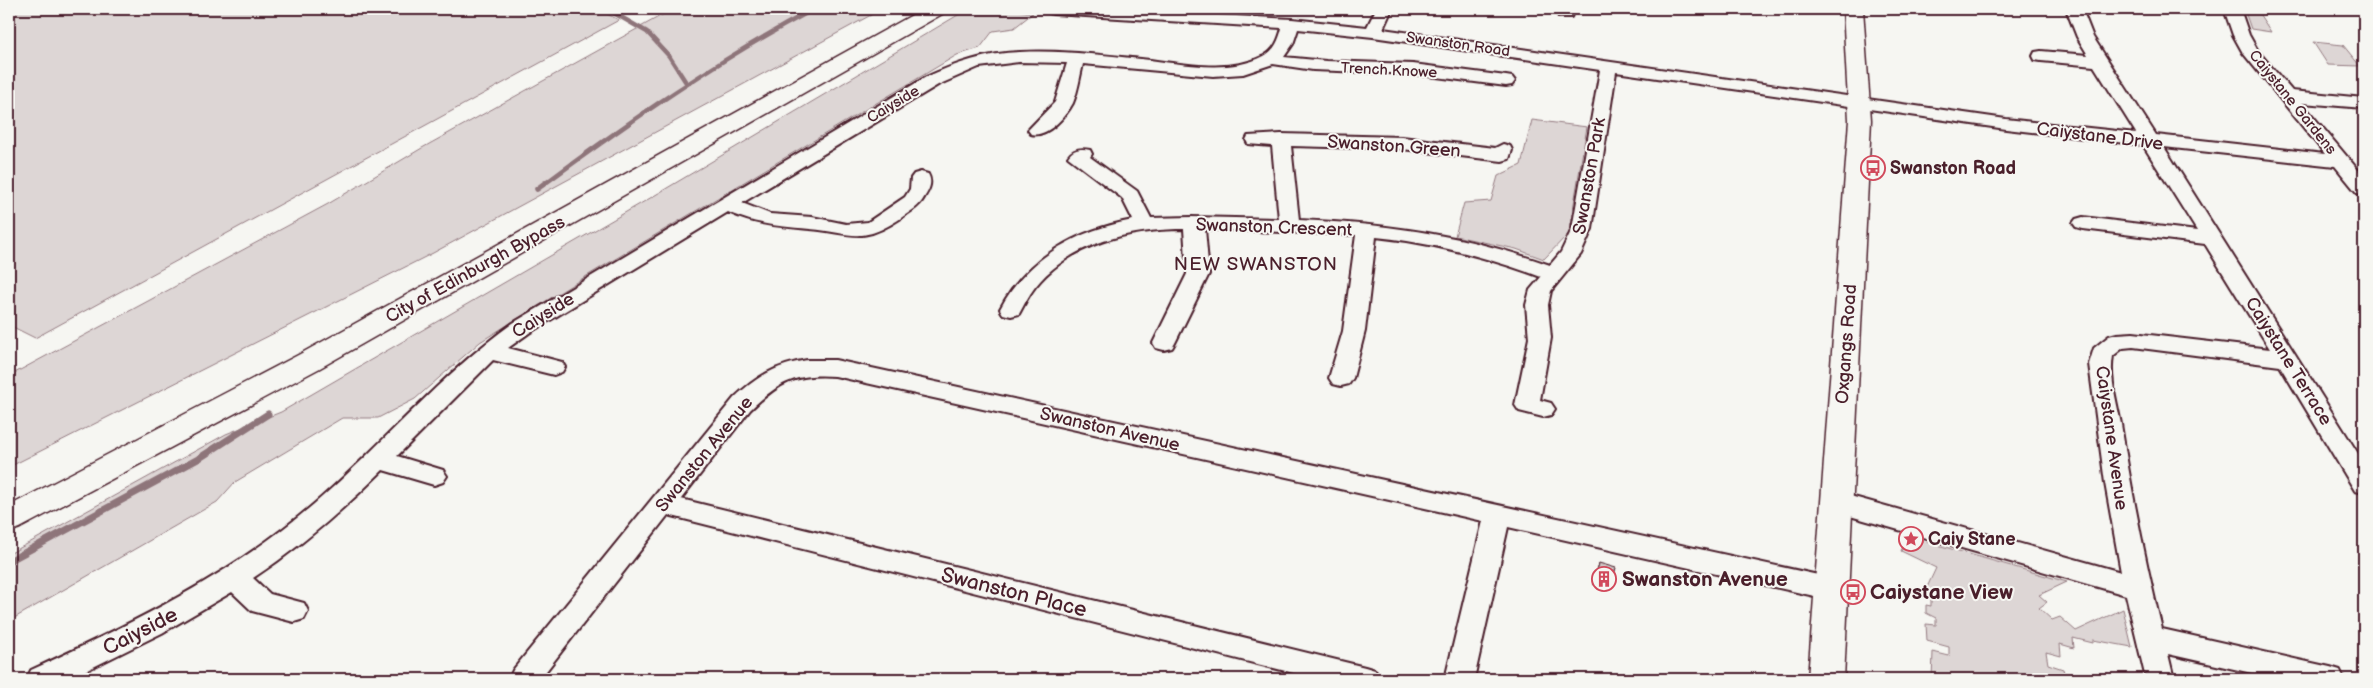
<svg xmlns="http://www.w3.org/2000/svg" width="2373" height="688" viewBox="0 0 2373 688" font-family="'Balsamiq Sans',sans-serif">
  <rect width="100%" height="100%" fill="#f6f6f2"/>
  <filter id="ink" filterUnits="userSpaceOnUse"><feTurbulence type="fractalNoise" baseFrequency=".02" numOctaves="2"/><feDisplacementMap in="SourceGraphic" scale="10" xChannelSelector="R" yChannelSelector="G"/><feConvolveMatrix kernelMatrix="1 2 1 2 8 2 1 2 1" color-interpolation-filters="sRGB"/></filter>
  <g filter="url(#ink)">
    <g fill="#ddd6d5" stroke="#947a80">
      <path d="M9,9H597L619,20L35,338L9,325Z"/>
      <path d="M673,9H882L433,253L9,467V376L328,204L422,148Z"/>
      <path d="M968,9H1011L1033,13L1014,28L993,31L980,48L957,55L575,283L480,342L415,399L378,418H342L235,482L217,502L9,621V554L226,434L281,412L652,197Z"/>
      <path d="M2244,9H2256L2271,32L2251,29Z"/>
      <path d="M2313,42L2343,45L2360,66L2328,65Z"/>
      <path d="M1532,120L1587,127L1569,233L1544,259L1516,249L1455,236L1464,203L1491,201L1498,176L1521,165Z"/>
      <path d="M1920,540L2067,582L2039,595L2047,602L2039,608L2052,620L2060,617L2076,631L2123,609L2132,647L2093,640V643L2073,638L2074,648L2060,644L2061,656L2046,652L2048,664L2063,669L2065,676L2079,679H1932L1933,652L1949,656V647L1927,641L1926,624L1936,625V618L1926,613V605L1931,606V599L1923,596L1936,568L1901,551L1905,542L1913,544Z"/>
    </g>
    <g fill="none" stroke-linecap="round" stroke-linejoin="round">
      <g stroke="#8e747a" stroke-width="4.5">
        <path d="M607,9L647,32L669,56L687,84"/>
        <path d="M57,10L69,9"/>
        <path d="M543,185C630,121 719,59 814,9"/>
      </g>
      <path stroke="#8e747a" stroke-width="5.5" d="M537,189L545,183"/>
      <path stroke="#8e747a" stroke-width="7" d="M9,561L198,459L268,414"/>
      <defs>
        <g id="street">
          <path d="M1045,9H1106L1292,19L1367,27L1376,9H1392L1383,29L2006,119L2136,133L2094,66L2041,61L2035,60L2033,56L2035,52L2041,51L2088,55L2077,37L2066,9H2082L2093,37L2156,135L2325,154L2243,53L2233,35L2224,9H2240L2249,35L2258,51L2292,91L2364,98V108L2302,103L2364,177V195L2357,193L2335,166L2164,147L2364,463V493L2355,491L2280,366L2133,347L2123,348L2113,356C2109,377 2117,403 2121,424C2132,493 2145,561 2162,629L2330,667L2340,670L2344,679H2278L2168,654L2174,679H2146L2126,595L1836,512L1827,509L1823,502L1827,495L1836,492L2121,572L2105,483L2089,364L2094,348L2109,336L2117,334L2133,333L2270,349L2205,244L2083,229L2076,227L2073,223L2076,219L2083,217L2197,231L2143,145L2006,129L1616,72L1592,229L1581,254L1551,291L1548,305L1551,338L1540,400L1551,403L1555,409L1551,415L1543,417L1519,411L1515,405L1529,338L1526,305L1530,290L1541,277C1487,257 1434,243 1376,237L1365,331L1353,378L1349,384L1341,386L1333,384L1329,378L1343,331L1356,235L1205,229L1209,274L1175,343L1172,348L1164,350L1156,348L1153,343L1187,274L1184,229C1130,229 1070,243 1035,287C1028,296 1024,305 1019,314L1011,316L1003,314L1000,309C1027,258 1077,230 1133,220L1122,198L1068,157C1073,149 1081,148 1090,150L1092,154L1090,157L1137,191L1151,218L1191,217L1279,219L1272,146L1248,144L1246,140L1248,136L1281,134L1402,137L1495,148L1503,144L1510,146L1512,150L1509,159L1502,161L1402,149L1291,146L1299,220C1389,224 1465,235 1550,265L1561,252L1572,229L1600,70L1373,37L1298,29L1293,44L1284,57L1326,61L1413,64L1506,76L1512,77L1515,81L1512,85L1506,86L1413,74L1313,70L1273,64L1243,74L1213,76L1083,64C1080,76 1078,91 1073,103C1066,116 1047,138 1031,134L1028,130L1055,102L1067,63L1019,62L979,67L938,85L742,203L770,214L812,217L846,224L868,222L905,197L910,189L911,178L914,174L921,172L928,174C934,184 927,193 922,201C917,208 908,213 901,218C861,245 853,233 810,229C779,226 757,225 728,212L529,333L508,348L562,362L565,367L562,372L554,375L493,360L397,456L443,470L447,476L443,482L434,485L383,470C343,510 300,547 253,578L270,594L304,603L308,611L304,619L294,622L252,611L232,592L162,633L69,679H27L31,670C131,624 230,576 314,504C383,445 440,375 513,323L926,77C957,63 986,53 1020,52C1060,50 1101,55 1141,59C1180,63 1227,75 1264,56C1275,50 1279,40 1282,28L1053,14L1047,12Z"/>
          <path d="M1559,9H1575L1571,17H1559L1557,14Z"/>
          <path d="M807,360H835L1832,578L1842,581L1846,589L1842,597L1832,600L1508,527L1474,679H1445L1483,521L835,376C795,373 779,382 750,410L681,499L1365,667L1375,670L1379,679H1317L668,515L540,679H509L513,670L734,398C756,377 776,365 807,360Z"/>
        </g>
        <path id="secondary" d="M1843,9H1863L1871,120L1844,679H1808L1849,120Z"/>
        <path id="highway" d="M923,9H947L944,13L320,368L20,528L9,532V506L300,354Z"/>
      </defs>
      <use href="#street" stroke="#4a1f2b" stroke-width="4"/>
      <use href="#secondary" stroke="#4a1f2b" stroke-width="3"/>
      <use href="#highway" stroke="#4a1f2b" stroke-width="3"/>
      <use href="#street" fill="#f6f6f2" fill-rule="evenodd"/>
      <use href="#secondary" fill="#f6f6f2" fill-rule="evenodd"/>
      <use href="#highway" fill="#f6f6f2" fill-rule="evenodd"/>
    </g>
    <path fill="#afa6a5" stroke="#4a1f2b" d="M1599,563L1611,585L1610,590L1593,584Z"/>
    <path fill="#ccc1c0" stroke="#4a1f2b" d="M1599,563L1616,568L1611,585L1595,580Z"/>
  </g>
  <defs>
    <symbol id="bus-ring" viewBox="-11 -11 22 22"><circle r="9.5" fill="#f6f6f2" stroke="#d1495b" stroke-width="1.5"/><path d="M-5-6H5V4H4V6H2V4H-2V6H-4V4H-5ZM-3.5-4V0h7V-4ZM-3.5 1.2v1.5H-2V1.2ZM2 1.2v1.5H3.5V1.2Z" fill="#d1495b"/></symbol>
    <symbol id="sight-ring" viewBox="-11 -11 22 22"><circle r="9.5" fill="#f6f6f2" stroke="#d1495b" stroke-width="1.5"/><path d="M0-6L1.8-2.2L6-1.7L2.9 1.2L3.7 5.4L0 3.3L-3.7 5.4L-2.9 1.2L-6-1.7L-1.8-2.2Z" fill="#d1495b"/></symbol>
    <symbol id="building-ring" viewBox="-11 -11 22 22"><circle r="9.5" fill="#f6f6f2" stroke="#d1495b" stroke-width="1.5"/><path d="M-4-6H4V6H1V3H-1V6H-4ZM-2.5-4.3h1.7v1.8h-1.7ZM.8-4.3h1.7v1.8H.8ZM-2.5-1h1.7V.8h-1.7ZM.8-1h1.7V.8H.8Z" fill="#d1495b"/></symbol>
  </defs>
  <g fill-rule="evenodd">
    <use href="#bus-ring" x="1859" y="154" width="28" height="28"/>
    <use href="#sight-ring" x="1897" y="525" width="28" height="28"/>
    <use href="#building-ring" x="1590" y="565" width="28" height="28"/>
    <use href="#bus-ring" x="1839" y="578" width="28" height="28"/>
  </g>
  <g text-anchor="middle" stroke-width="4" stroke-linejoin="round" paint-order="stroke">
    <g font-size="15" fill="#4a1f2b" stroke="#f6f6f2">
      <text transform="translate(1458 44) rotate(8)" y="5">Swanston Road</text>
      <text transform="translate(1389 70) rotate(3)" y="5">Trench Knowe</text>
      <text transform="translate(2293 102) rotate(51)" y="5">Caiystane Gardens</text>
      <text transform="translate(893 104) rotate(-31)" y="5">Caiyside</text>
    </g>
    <g font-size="18" fill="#4a1f2b" stroke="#f6f6f2">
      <text transform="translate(2100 136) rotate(7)" y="6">Caiystane Drive</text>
      <text transform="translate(1394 146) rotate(4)" y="6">Swanston Green</text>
      <text transform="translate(1589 176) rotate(-80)" y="6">Swanston Park</text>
      <text transform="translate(1274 227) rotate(2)" y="6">Swanston Crescent</text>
      <text transform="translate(475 269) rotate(-29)" y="6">City of Edinburgh Bypass</text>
      <text transform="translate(543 315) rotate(-32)" y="6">Caiyside</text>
      <text transform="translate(1846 344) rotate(-86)" y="6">Oxgangs Road</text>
      <text transform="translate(2289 361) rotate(58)" y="6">Caiystane Terrace</text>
      <text transform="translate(1110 429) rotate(13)" y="6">Swanston Avenue</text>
      <text transform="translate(2112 438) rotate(82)" y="6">Caiystane Avenue</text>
      <text transform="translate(704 454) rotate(-51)" y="6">Swanston Avenue</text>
    </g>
    <g font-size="18" font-weight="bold" fill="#4a1f2b" stroke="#f6f6f2" text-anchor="start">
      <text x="1890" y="174">Swanston Road</text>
      <text x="1928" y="545">Caiy Stane</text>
    </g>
    <g font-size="19" letter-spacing="1" fill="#4a1f2b" stroke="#f6f6f2">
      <text x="1256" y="270">NEW SWANSTON</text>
    </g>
    <g font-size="21" font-weight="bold" fill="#4a1f2b" stroke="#f6f6f2" text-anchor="start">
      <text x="1622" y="586">Swanston Avenue</text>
      <text x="1870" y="599">Caiystane View</text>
    </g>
    <g font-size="21" fill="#4a1f2b" stroke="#f6f6f2">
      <text transform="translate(1014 592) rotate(14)" y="7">Swanston Place</text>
      <text transform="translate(140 631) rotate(-27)" y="7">Caiyside</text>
    </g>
  </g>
  <rect width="2373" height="688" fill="none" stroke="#f6f6f2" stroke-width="30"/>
  <rect x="15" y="15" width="2343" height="658" fill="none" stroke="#4a1f2b" stroke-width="2" filter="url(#ink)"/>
</svg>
